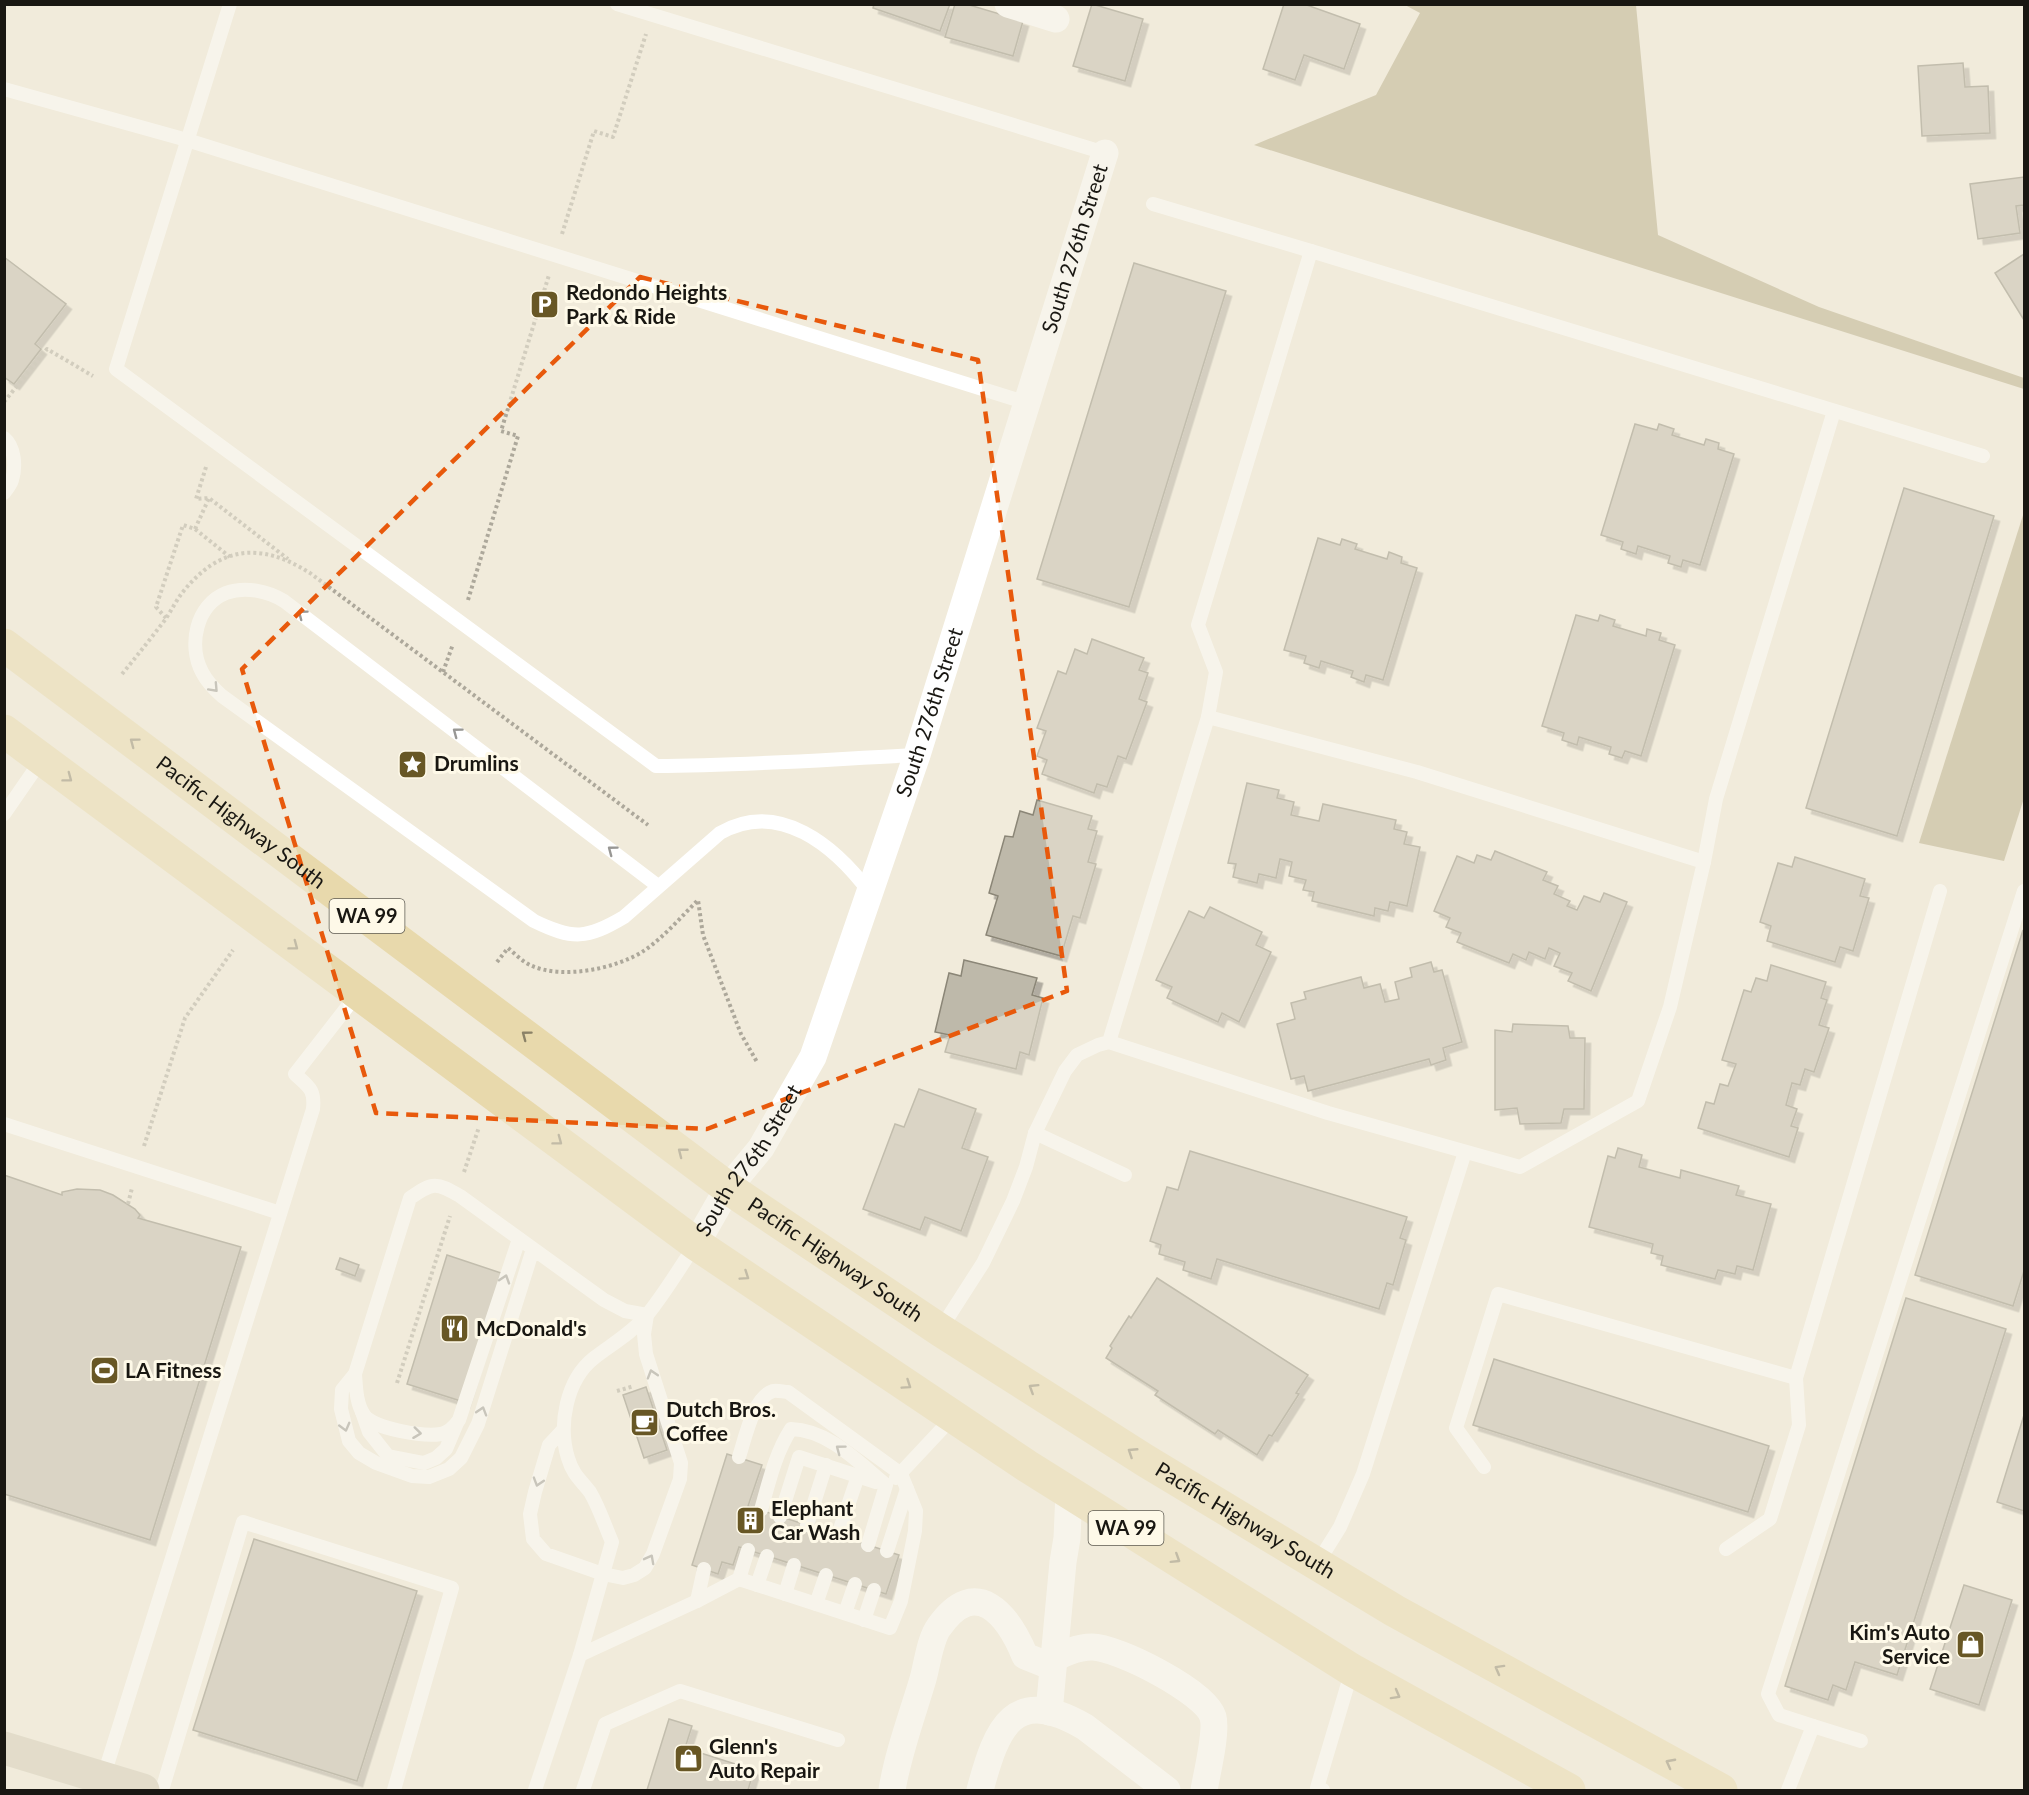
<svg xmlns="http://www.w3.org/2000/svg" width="2029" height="1795" viewBox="0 0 2029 1795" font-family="Lato,sans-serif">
  <defs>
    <filter id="shadow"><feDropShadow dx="5.5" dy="5.5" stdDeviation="0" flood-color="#0004"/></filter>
  </defs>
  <rect width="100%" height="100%" fill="#f1ebdb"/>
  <g fill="#b4a884">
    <path d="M1405,5H1636L1658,235L1819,307L2024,378V389L1254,145L1376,95L1420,13Z"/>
    <path d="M2024,512V798L2004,861L1919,843Z"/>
  </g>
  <g fill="#beb9aa" stroke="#8b8677" stroke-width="1.5" filter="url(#shadow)">
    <path d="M874,4H950L940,31L873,8Z"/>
    <path d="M955,4H966L1023,21L1013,56L945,37Z"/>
    <path d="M1092,4L1143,19L1125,81L1073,66Z"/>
    <path d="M1284,4H1304L1360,24L1344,69L1304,55L1295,80L1263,69Z"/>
    <path d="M1963,63L1965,87L1988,86L1990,133L1922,136L1918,66Z"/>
    <path d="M2024,177V205L2016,206L2020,233L1978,239L1970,184Z"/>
    <path d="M2024,254V320L1995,273Z"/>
    <path d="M4,257L66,304L35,344L41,349L14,384L4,377Z"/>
    <path d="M1134,263L1226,291L1129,607L1037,579Z"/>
    <path d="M1635,424L1657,430L1659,424L1674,429L1672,435L1704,445L1706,439L1719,443L1718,449L1734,454L1700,565L1683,560L1681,567L1668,563L1670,556L1638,546L1636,554L1621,549L1623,542L1601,535Z"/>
    <path d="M1904,488L1994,516L1897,836L1806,808Z"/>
    <path d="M1318,538L1340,545L1342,539L1357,544L1355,549L1387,559L1389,552L1402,557L1401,563L1417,568L1383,680L1366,675L1364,682L1351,677L1353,671L1321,661L1319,668L1304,663L1306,656L1284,650Z"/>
    <path d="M1576,615L1598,621L1600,615L1615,620L1613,626L1646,636L1647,629L1661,633L1659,640L1675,645L1641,756L1625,751L1622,758L1609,754L1611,747L1579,737L1577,745L1562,740L1564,733L1542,726Z"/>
    <path d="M1092,639L1144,658L1139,670L1148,673L1139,699L1147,702L1126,759L1118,756L1107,787L1097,784L1094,793L1042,774L1047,760L1037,756L1046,731L1037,728L1058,671L1066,674L1075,649L1087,654Z"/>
    <path d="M1247,783L1279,790L1277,798L1294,802L1291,815L1319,821L1323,804L1396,820L1394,829L1407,832L1404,844L1420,847L1407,906L1390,902L1388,911L1375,908L1374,916L1312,901L1314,892L1303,890L1306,880L1289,876L1292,862L1280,859L1276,878L1259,874L1257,883L1233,877L1236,864L1228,863Z"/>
    <path d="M1037,800L1092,816L1088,829L1097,831L1088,862L1096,864L1080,918L1073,916L1061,956L986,935L998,896L989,893L1005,836L1013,837L1020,811L1033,815Z"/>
    <path d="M1495,851L1547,872L1543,880L1558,886L1554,894L1570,901L1567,906L1577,910L1584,896L1600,902L1604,893L1627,902L1591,991L1568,981L1572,973L1554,966L1560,953L1549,948L1545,959L1529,952L1526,960L1513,954L1509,963L1457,942L1461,933L1446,927L1450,918L1434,911L1457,856L1474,863L1477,855L1491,860Z"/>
    <path d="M1795,857L1865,879L1860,896L1869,898L1853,951L1840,947L1835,962L1767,941L1771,926L1760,922L1778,863L1792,867Z"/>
    <path d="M1210,907L1262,932L1256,945L1271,952L1239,1022L1222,1013L1218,1022L1167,998L1172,987L1156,980L1189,911L1204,918Z"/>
    <path d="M2023,930L2024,1271L2013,1306L1915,1275Z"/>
    <path d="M964,960L1037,978L1032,995L1043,998L1029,1055L1020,1052L1016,1069L945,1052L950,1035L935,1032L949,973L961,976Z"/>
    <path d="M1431,962L1434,972L1442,970L1462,1042L1443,1048L1446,1060L1431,1065L1429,1059L1308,1091L1304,1076L1291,1079L1277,1024L1295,1019L1291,1003L1306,999L1304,992L1361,977L1364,988L1380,984L1385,1002L1399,999L1395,982L1412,977L1410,968Z"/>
    <path d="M1771,965L1826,982L1821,998L1827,1000L1819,1025L1829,1028L1814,1072L1805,1069L1800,1085L1792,1083L1786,1105L1797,1109L1791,1126L1798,1128L1789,1157L1698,1128L1706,1102L1714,1104L1720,1084L1728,1086L1736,1064L1722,1060L1744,990L1751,992L1756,978L1767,981Z"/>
    <path d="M1513,1024L1568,1026L1570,1038H1585L1584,1109H1564L1561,1123L1520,1124L1517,1108L1495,1110V1030L1512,1032Z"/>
    <path d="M919,1089L976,1109L962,1148L988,1157L961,1231L925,1217L920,1230L863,1209L895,1124L904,1127Z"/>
    <path d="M1618,1148L1642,1155L1639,1167L1680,1178L1681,1170L1739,1186L1736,1195L1771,1204L1753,1270L1737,1266L1735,1274L1718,1270L1715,1279L1661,1265L1663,1256L1651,1253L1653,1244L1589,1227L1608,1156L1615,1158Z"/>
    <path d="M1190,1151L1407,1217L1400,1238L1406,1240L1393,1285L1387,1283L1379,1309L1217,1259L1211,1279L1183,1270L1185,1262L1159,1254L1161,1245L1150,1241L1167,1187L1178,1190Z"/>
    <path d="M4,1175L62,1195V1192L77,1189L100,1190L113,1195L135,1209L140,1215L138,1218L241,1247L150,1540L4,1494Z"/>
    <path d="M447,1255L504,1274L464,1402L407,1384Z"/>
    <path d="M340,1258L359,1265L355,1276L336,1269Z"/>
    <path d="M1157,1278L1308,1375L1296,1393L1299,1394L1272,1436L1269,1435L1257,1455L1218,1430L1215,1434L1155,1395L1158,1391L1106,1358L1112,1348L1110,1346L1129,1316L1131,1318Z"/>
    <path d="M1906,1298L2006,1329L1897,1675L1855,1662L1846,1690L1833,1685L1828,1700L1785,1686Z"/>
    <path d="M1494,1359L1769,1446L1748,1512L1473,1425Z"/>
    <path d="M646,1387L667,1450L644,1458L623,1395Z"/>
    <path d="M2024,1415V1511L1997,1502Z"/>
    <path d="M727,1454L762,1465L748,1506L899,1555L886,1594L739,1547L733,1565L722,1562L718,1574L692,1565Z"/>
    <path d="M254,1539L417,1591L357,1781L193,1730Z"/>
    <path d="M1964,1585L2012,1600L1979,1705L1930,1689Z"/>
    <path d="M669,1719L692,1726L685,1748L754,1770L748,1790H647Z"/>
  </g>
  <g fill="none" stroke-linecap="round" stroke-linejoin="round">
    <g stroke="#ada89b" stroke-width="4" stroke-dasharray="3 3" stroke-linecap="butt">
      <path d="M562,234L594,131L613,137L646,34"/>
      <path d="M4,402L47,349L93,376"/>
      <path d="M206,467L196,499L209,498L288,559"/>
      <path d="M195,529L209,498"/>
      <path d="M468,600L518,436L501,431L549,275"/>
      <path d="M166,618L156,607L183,525L195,529L230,557"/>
      <path d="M443,672L453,644"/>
      <path d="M122,674C137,656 151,638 165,620C171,611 176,601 182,593C220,545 261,542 310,573L648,825"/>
      <path d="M497,962L508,948C515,954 522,961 530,965C561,980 617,969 645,950C665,936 681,917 698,900L703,935L741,1034L757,1062"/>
      <path d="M144,1146L185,1018L233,950"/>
      <path d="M464,1172L479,1127"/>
      <path d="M128,1204L132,1188"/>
      <path d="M397,1383L450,1216"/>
      <path d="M617,1391L634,1386"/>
    </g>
    <g stroke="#fff" stroke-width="14">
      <path d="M230,4L116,369L656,766C743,766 830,759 917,755"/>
      <path d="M617,4L1105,153"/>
      <path d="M4,89L187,140L1027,403"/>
      <path d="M1153,204L1311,251"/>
      <path d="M4,438C15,447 16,467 12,480C11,484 7,489 4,493"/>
      <path d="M1208,717L1216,672L1198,625L1311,251L1983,456"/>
      <path d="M4,814L42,759"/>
      <path d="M1704,862L1716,799L1834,411"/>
      <path d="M658,886L284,601C268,591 245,586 226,593C196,605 188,645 202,672C207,682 214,689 222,696L534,921C573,940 587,939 624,917L720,833C779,799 835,846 870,893"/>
      <path d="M4,1124L280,1213"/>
      <path d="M1035,1133L1125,1175"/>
      <path d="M533,1249L478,1424L461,1458L449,1469L429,1477L412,1476L376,1463L359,1453L349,1441L341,1409L342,1390L355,1374L410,1198C433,1182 436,1182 460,1196L604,1300L625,1311L647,1315L644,1334L646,1354L681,1463L680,1479L653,1554L645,1568L634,1575L623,1578L603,1574L546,1554L533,1539L530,1514L535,1492L549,1445L563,1430"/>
      <path d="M940,1330L983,1263L1013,1201L1026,1167L1035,1133L1065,1071L1077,1055L1098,1045L1109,1042L1328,1113L1520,1167L1638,1101L1670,1007L1704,862L1417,772L1208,717L1109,1042"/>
      <path d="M355,1374C356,1387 356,1403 364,1415C373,1429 425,1437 441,1434C449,1432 454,1427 459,1420L519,1239"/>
      <path d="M362,1412L369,1432L388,1456L424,1463L436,1458L446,1449L457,1423"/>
      <path d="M1484,1467L1456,1428L1498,1294L1796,1378"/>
      <path d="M896,1478L954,1416"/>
      <path d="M761,1510C769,1482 775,1454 791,1429C829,1430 859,1463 886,1485L868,1545"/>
      <path d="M780,1517L799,1457L876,1482"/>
      <path d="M807,1525L826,1465"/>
      <path d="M838,1535L858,1476"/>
      <path d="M1726,1549L1770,1519L1799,1425L1796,1378L1940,891"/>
      <path d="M887,1551L907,1489"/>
      <path d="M1317,1564L1340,1527L1363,1474L1465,1152"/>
      <path d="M739,1579L890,1628L901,1601L915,1531L916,1511L901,1474L788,1392C784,1392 777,1390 773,1391C753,1397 745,1439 739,1457"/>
      <path d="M757,1585L767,1556"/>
      <path d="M785,1594L794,1565"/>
      <path d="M697,1601L704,1569"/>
      <path d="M816,1604L826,1575"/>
      <path d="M845,1613L855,1584"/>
      <path d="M864,1620L874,1590"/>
      <path d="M580,1655L612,1542C605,1526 599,1507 590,1492C581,1480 573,1475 568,1458C558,1426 566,1380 594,1358C612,1344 632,1333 647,1315C665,1293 680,1267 696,1244"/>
      <path d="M1813,1726L1861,1741"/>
      <path d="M103,1778L313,1109C315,1089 309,1087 295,1074L358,993"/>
      <path d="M162,1790L243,1522L452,1588L394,1790"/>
      <path d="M535,1790L580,1655L697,1601L739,1579L748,1550"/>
      <path d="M583,1790L605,1724L680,1691L838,1740"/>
      <path d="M1323,1790L1317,1788L1352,1670"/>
      <path d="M1788,1790L1813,1726L1779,1715L1768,1694L2024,891"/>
    </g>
    <g stroke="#fff" stroke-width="27">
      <path d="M1008,4L1056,19"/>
      <path id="s1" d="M696,1244L728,1188L761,1148L813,1057L917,755L1105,153"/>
      <path d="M1049,1712L1063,1562L1067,1538L1069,1492"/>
      <path d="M892,1790C898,1753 912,1716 923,1679C927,1665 930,1639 939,1627C976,1574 1008,1615 1025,1656L1045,1664C1059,1655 1075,1647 1092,1647C1117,1647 1206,1692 1213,1717C1217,1732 1207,1773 1204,1790"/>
      <path d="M980,1790C997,1727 1013,1685 1085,1727L1167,1790"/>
    </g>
    <path stroke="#d2cbb7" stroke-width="33" d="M4,1748L143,1790"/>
    <g stroke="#e8d9ac" stroke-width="33">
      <path id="s2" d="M4,645L728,1188L940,1330L1146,1461L1395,1611L1721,1790"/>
      <path d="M4,731L696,1244L1027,1466L1352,1670L1569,1790"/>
    </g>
  </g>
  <defs><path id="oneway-chevron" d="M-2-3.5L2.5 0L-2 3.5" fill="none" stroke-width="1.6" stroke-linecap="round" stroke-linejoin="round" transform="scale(1.5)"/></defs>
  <g stroke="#989794">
    <use href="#oneway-chevron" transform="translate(302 614) rotate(-143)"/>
    <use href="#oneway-chevron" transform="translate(214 688) rotate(47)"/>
    <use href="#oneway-chevron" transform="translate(457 732) rotate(-143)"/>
    <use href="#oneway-chevron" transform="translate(612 850) rotate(-143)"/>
    <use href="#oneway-chevron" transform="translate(505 1279) rotate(-72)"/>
    <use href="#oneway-chevron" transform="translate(652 1374) rotate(-107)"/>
    <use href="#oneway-chevron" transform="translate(482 1411) rotate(-73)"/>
    <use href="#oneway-chevron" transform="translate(345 1427) rotate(75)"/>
    <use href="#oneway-chevron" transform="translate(417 1433) rotate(7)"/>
    <use href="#oneway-chevron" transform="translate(840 1449) rotate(-143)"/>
    <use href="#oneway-chevron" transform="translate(538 1482) rotate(107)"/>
    <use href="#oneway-chevron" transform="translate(650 1559) rotate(-62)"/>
  </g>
  <g stroke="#8b8267">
    <use href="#oneway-chevron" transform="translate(134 742) rotate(-143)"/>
    <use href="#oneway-chevron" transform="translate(68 778) rotate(37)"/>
    <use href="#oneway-chevron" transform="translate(294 946) rotate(37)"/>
    <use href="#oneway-chevron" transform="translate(526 1035) rotate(-143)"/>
    <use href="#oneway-chevron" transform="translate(558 1141) rotate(37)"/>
    <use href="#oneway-chevron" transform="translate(682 1152) rotate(-142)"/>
    <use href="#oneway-chevron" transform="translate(745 1276) rotate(34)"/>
    <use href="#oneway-chevron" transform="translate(907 1385) rotate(34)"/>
    <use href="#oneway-chevron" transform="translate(1033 1388) rotate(-148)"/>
    <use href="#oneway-chevron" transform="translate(1132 1452) rotate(-147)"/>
    <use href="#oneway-chevron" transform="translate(1176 1559) rotate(32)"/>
    <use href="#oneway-chevron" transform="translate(1499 1669) rotate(-151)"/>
    <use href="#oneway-chevron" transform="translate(1396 1695) rotate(29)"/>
    <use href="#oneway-chevron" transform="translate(1670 1763) rotate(-152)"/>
  </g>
  <path d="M0 0H2029V1795H0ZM640,277L978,360L1067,991L707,1129L376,1113L242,669Z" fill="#f1ebdb" fill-opacity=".55" fill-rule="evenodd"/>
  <path fill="none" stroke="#e8590c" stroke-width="4.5" stroke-dasharray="12 8" stroke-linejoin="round" d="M640,277L978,360L1067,991L707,1129L376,1113L242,669Z"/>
  <defs>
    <symbol id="parking-square" viewBox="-11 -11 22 22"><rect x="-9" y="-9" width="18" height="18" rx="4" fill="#685725" stroke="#fef9e8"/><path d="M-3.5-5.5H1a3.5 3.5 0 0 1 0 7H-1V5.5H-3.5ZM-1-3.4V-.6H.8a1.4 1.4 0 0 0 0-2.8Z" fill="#fff"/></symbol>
    <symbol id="sight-square" viewBox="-11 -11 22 22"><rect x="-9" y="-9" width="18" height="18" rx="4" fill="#685725" stroke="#fef9e8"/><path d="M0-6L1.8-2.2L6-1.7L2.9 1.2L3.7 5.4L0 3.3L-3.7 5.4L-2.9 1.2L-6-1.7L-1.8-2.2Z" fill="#fff"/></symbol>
    <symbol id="restaurant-square" viewBox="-11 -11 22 22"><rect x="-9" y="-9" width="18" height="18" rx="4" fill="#685725" stroke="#fef9e8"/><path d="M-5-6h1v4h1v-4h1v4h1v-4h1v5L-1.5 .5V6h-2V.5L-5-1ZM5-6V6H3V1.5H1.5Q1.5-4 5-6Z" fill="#fff"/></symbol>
    <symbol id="stadium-square" viewBox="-11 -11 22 22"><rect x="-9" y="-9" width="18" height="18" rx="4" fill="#685725" stroke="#fef9e8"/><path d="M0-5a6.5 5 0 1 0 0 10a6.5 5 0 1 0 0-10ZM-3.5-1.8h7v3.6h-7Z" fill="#fff"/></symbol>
    <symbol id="cafe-square" viewBox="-11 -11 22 22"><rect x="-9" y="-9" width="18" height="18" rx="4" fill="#685725" stroke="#fef9e8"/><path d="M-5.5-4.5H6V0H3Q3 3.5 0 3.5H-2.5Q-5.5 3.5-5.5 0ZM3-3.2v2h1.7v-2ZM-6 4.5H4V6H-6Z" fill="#fff"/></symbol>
    <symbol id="building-square" viewBox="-11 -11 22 22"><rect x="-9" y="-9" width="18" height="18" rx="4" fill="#685725" stroke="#fef9e8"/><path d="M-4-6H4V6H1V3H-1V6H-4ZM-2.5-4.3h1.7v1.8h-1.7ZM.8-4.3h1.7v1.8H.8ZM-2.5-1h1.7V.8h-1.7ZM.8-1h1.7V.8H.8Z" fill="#fff"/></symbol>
    <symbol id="shop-square" viewBox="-11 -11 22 22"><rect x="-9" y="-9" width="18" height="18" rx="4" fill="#685725" stroke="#fef9e8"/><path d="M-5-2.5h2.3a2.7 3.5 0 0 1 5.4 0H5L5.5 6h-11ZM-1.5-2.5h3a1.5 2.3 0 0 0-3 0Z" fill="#fff"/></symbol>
  </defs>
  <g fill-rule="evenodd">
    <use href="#parking-square" x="528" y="288" width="33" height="33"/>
    <use href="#sight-square" x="396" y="748" width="33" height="33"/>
    <use href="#restaurant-square" x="438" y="1312" width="33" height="33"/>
    <use href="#stadium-square" x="88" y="1354" width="33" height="33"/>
    <use href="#cafe-square" x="628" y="1406" width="33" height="33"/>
    <use href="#building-square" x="734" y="1504" width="33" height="33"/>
    <use href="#shop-square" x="1954" y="1628" width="33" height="33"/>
    <use href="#shop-square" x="672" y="1742" width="33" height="33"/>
  </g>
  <g text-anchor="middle" stroke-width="6" stroke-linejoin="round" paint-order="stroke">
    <g fill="#fef9e8" stroke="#5e5b52" stroke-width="1.5">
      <rect x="329.5" y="899" width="75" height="34" rx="4.5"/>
      <rect x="1088.5" y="1511" width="75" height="34" rx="4.5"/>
    </g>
    <g font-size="20" font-weight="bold" fill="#191712">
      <text x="367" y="923">WA 99</text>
      <text x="1126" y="1535">WA 99</text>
    </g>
    <g font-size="21" fill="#191712" stroke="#fef9e8">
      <text dy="7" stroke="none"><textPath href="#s1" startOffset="1071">South 276th Street</textPath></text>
      <text dy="7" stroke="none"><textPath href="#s1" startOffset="585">South 276th Street</textPath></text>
      <text dy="7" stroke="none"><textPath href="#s2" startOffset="296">Pacific Highway South</textPath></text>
      <text dy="7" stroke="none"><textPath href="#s1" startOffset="99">South 276th Street</textPath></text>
      <text dy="7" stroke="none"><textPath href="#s2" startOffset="1034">Pacific Highway South</textPath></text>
      <text dy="7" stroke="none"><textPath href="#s2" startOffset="1520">Pacific Highway South</textPath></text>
    </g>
    <g font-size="21" font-weight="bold" fill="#191712" stroke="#fef9e8" text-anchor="start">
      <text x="566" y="300">Redondo Heights<tspan x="566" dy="24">Park &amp; Ride</tspan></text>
      <text x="434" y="771">Drumlins</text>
      <text x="476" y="1336">McDonald's</text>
      <text x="125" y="1378">LA Fitness</text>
      <text x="666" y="1417">Dutch Bros.<tspan x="666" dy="24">Coffee</tspan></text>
      <text x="771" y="1516">Elephant<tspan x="771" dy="24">Car Wash</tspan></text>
      <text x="1950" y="1640" text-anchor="end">Kim's Auto<tspan x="1950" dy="24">Service</tspan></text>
      <text x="709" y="1754">Glenn's<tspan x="709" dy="24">Auto Repair</tspan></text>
    </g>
  </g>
  <rect width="2029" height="1795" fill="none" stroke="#191712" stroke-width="12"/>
</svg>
